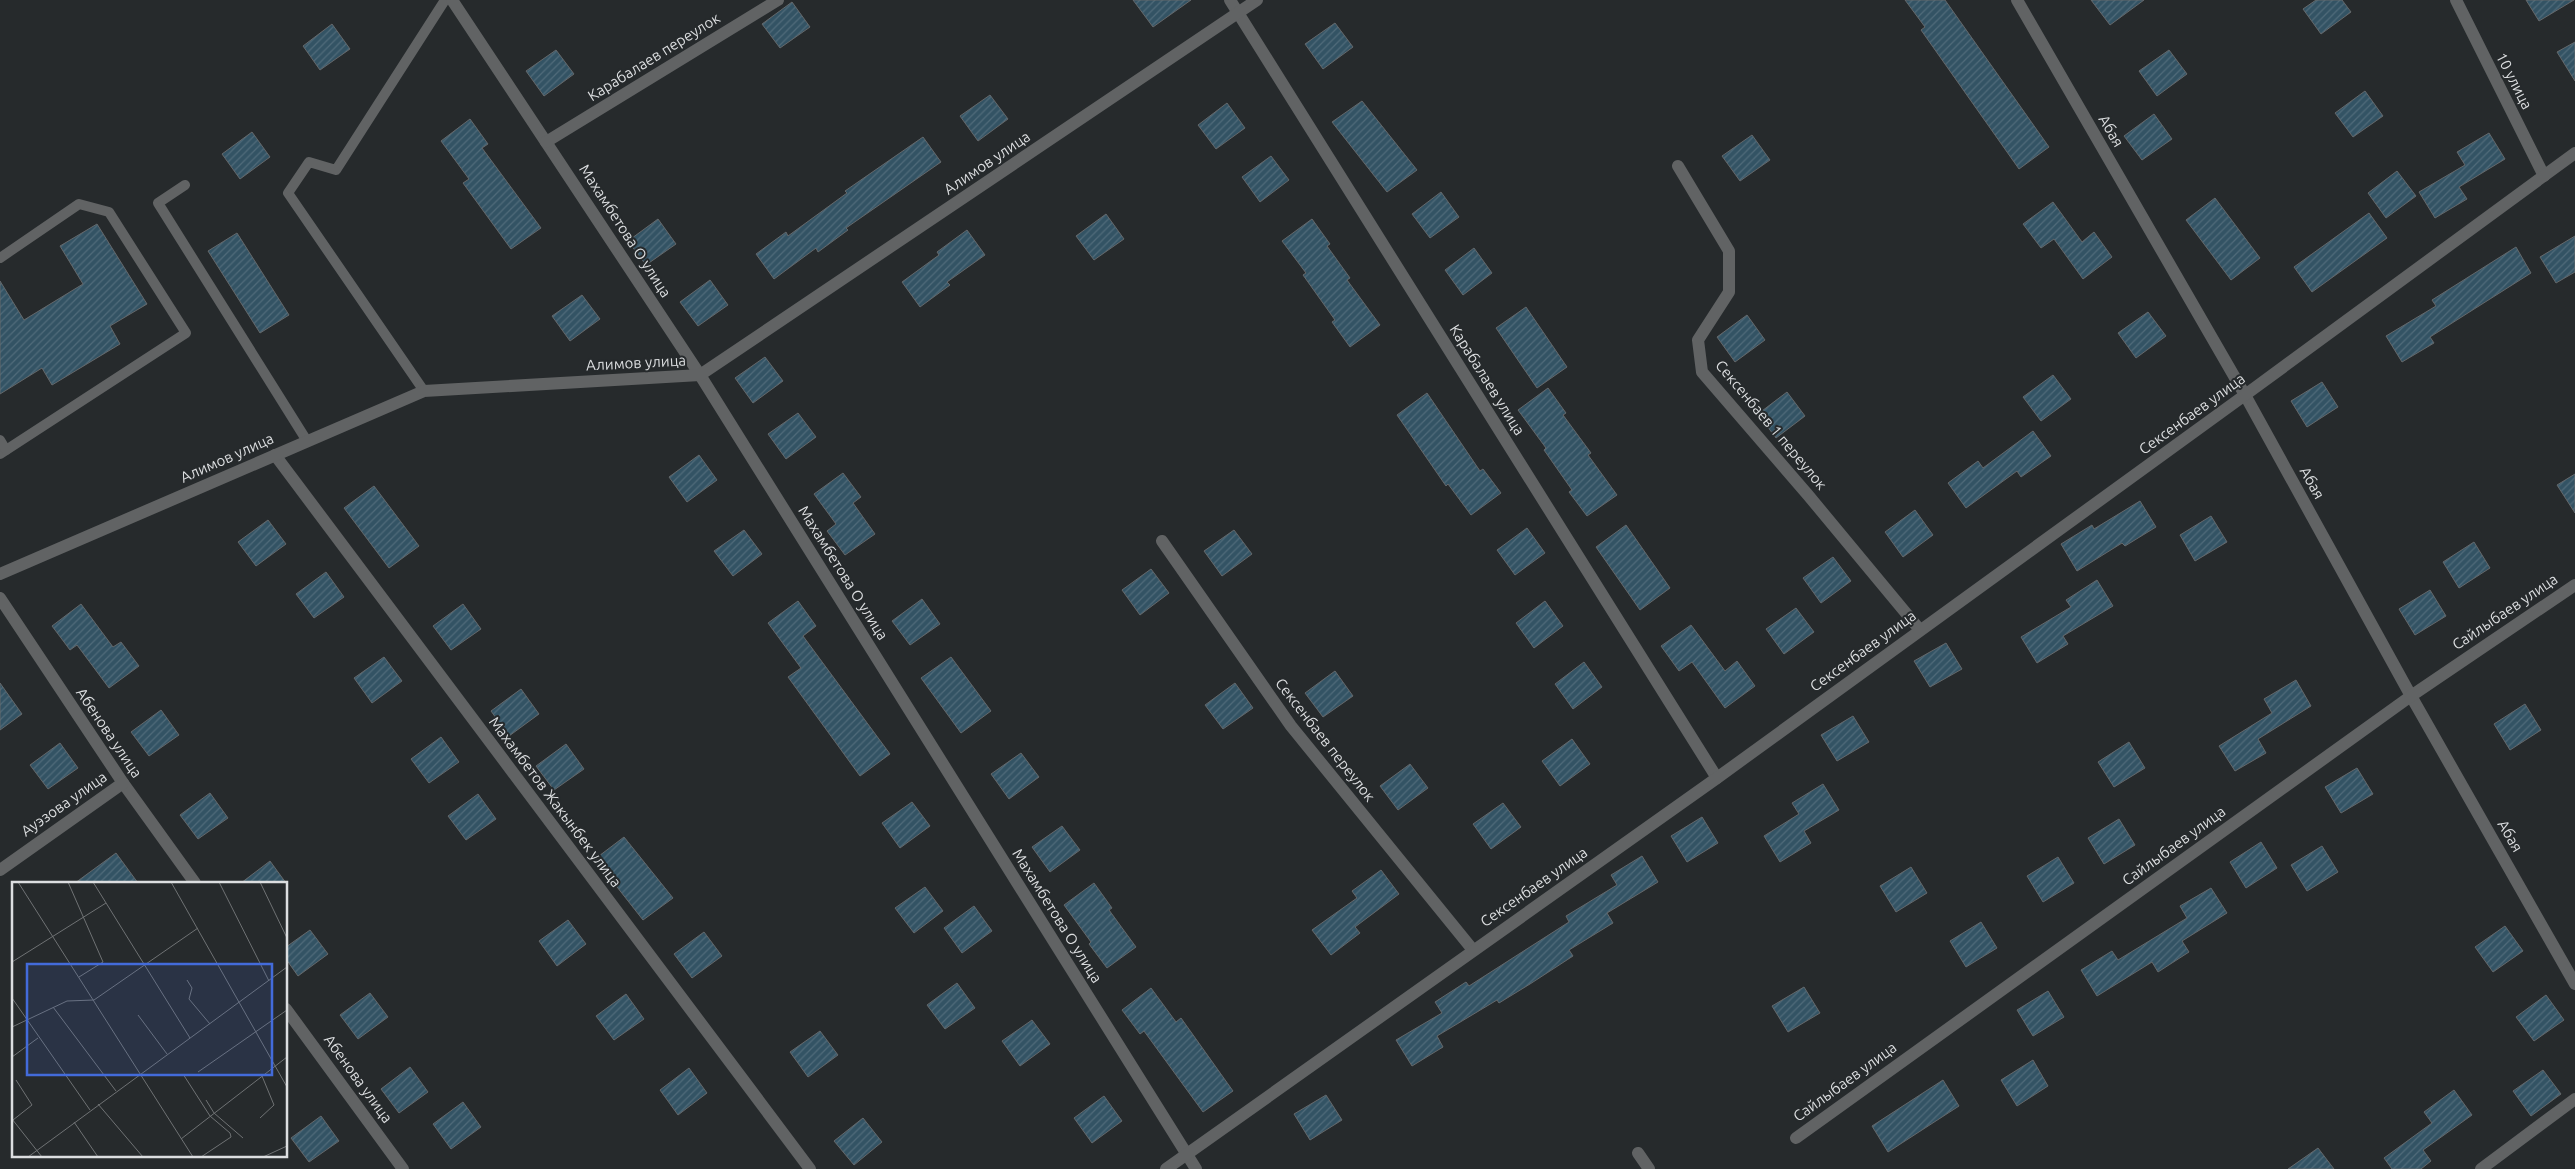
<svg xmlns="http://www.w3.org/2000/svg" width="2575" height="1169" viewBox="0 0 2575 1169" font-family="Ubuntu,sans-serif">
  <defs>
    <pattern id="building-hatch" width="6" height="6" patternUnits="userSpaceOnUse" patternTransform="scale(1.25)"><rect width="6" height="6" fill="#335364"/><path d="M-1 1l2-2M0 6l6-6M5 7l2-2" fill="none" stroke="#506b7a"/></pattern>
  </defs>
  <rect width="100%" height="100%" fill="#262a2c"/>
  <g fill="url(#building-hatch)" stroke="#64686b">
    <path d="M1133,0H1191L1153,27Z"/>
    <path d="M1905,0H1945L2049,147L2019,169L1921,30L1925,27Z"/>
    <path d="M2091,0H2144L2110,25Z"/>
    <path d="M2316,0H2342L2351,12L2321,34L2303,9Z"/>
    <path d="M2526,0H2574L2539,21Z"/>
    <path d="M792,2L810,27L780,48L762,24Z"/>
    <path d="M1335,23L1353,47L1323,69L1305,44Z"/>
    <path d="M332,24L350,49L320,70L303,46Z"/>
    <path d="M2575,42V81L2557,52Z"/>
    <path d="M556,50L574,74L544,96L526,71Z"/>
    <path d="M2169,50L2187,74L2157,96L2139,71Z"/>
    <path d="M2365,91L2383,116L2353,137L2335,113Z"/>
    <path d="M990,95L1008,119L978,141L960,116Z"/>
    <path d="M1362,101L1417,170L1387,192L1332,122Z"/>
    <path d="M1227,103L1245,128L1216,149L1198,125Z"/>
    <path d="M2154,114L2172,139L2142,160L2124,136Z"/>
    <path d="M470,119L488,144L482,148L541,228L511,249L463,183L469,179L441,141Z"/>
    <path d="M252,132L270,157L240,179L222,154Z"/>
    <path d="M2489,133L2505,159L2459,187L2467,199L2435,218L2419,192L2465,165L2457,152Z"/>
    <path d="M1752,135L1770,160L1740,181L1722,156Z"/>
    <path d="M923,137L941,162L846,228L848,230L818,252L816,248L774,279L756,254L786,232L788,236L847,193L845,191Z"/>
    <path d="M1271,156L1289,180L1260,202L1242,177Z"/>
    <path d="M2397,171L2416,196L2386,218L2368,193Z"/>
    <path d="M1441,192L1459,217L1430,238L1412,214Z"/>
    <path d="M2215,198L2260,258L2231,280L2186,220Z"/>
    <path d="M2053,202L2082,242L2094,232L2112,257L2083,279L2054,239L2041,248L2023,224Z"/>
    <path d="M2369,213L2387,238L2312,292L2294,267Z"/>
    <path d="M1106,214L1124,239L1094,260L1076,236Z"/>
    <path d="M658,219L676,244L646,265L628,241Z"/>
    <path d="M1312,219L1330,244L1327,246L1350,278L1347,280L1380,325L1350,347L1332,322L1335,320L1303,275L1306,273L1282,241Z"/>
    <path d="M97,224L147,304L110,326L120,344L52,385L42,368L0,394V281L24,320L83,284L60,246Z"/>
    <path d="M967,230L985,255L947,282L950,285L920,307L902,282L939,255L937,252Z"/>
    <path d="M237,233L289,315L260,333L208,251Z"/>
    <path d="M2575,236V272L2556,283L2540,257Z"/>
    <path d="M2516,247L2531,273L2430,337L2434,343L2402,362L2386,336L2436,306L2432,300Z"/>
    <path d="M1474,248L1492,273L1463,295L1445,270Z"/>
    <path d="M710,280L728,305L698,326L680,302Z"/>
    <path d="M582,295L600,319L570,341L552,316Z"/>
    <path d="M1526,307L1567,367L1537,388L1496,328Z"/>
    <path d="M2148,312L2166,336L2136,358L2118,333Z"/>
    <path d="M1747,315L1765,340L1735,362L1717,337Z"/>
    <path d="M765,357L783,381L753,403L735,378Z"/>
    <path d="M2053,375L2071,399L2041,421L2023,397Z"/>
    <path d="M2322,382L2338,407L2307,427L2291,401Z"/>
    <path d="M1548,388L1566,413L1563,415L1591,453L1588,455L1617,495L1587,516L1569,492L1572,490L1544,450L1546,448L1518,410Z"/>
    <path d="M1787,392L1805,416L1776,438L1758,414Z"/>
    <path d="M1427,393L1480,471L1483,469L1501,493L1471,515L1448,484L1446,486L1397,415Z"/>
    <path d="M798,413L816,437L786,459L768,434Z"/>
    <path d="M2033,431L2051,456L2021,477L2017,471L1966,508L1948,483L1978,461L1983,468Z"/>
    <path d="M699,455L717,480L687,502L669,477Z"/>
    <path d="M843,473L861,497L853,503L875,534L845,555L827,531L836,524L814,494Z"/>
    <path d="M2575,474V513L2557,485Z"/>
    <path d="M374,486L419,546L389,568L344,508Z"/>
    <path d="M2140,501L2156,527L2125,546L2122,543L2077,571L2061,544L2092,525L2094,529Z"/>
    <path d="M1915,510L1933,535L1903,557L1885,532Z"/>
    <path d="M2211,516L2227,542L2195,561L2180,535Z"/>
    <path d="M268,520L286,544L256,566L238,542Z"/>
    <path d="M1626,525L1670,588L1640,610L1596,547Z"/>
    <path d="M1527,528L1545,553L1515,575L1497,550Z"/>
    <path d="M744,530L762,554L733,576L714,551Z"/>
    <path d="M1234,530L1252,554L1222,576L1204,551Z"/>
    <path d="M2474,542L2490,568L2459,588L2443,562Z"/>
    <path d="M1833,557L1851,581L1821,603L1803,578Z"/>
    <path d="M1151,569L1169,593L1140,615L1122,590Z"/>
    <path d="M326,572L344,597L314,618L296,594Z"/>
    <path d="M2097,580L2113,606L2063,636L2068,644L2037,663L2021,637L2071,607L2066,600Z"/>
    <path d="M2430,590L2446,616L2415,635L2399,609Z"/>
    <path d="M922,599L940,624L910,645L892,621Z"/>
    <path d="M798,601L816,626L803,636L890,754L860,776L788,677L801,668L768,623Z"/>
    <path d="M1545,601L1563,626L1534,648L1516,623Z"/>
    <path d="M81,604L113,647L121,642L139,666L109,688L77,645L70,650L52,626Z"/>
    <path d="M463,604L481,629L451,650L433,626Z"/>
    <path d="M1796,608L1814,632L1784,654L1766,629Z"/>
    <path d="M1691,625L1725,671L1737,661L1755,686L1725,708L1692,662L1679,671L1661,646Z"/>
    <path d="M1946,643L1962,669L1930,687L1914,661Z"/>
    <path d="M384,657L402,681L372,703L354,678Z"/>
    <path d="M951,657L991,711L961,733L921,678Z"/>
    <path d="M1584,662L1602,687L1573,709L1555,684Z"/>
    <path d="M1335,671L1353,696L1323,717L1305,693Z"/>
    <path d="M2296,680L2311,706L2258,739L2266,753L2235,771L2219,746L2272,713L2264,699Z"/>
    <path d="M0,683L22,714L0,730Z"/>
    <path d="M1235,683L1253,708L1223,729L1205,705Z"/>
    <path d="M521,689L539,714L509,736L491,711Z"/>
    <path d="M2525,704L2541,730L2510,750L2494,724Z"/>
    <path d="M161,710L179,735L149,756L131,732Z"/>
    <path d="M1853,716L1869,742L1837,761L1821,735Z"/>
    <path d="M441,737L459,762L429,783L411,759Z"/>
    <path d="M1572,739L1590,764L1560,786L1542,761Z"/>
    <path d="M2129,742L2145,768L2114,787L2098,762Z"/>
    <path d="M60,743L78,768L48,789L30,765Z"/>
    <path d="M566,744L584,769L554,790L536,766Z"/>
    <path d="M1021,753L1039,777L1009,799L991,774Z"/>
    <path d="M1410,764L1428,788L1398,810L1380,786Z"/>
    <path d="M2357,768L2373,794L2341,813L2325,787Z"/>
    <path d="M1823,784L1839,810L1804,831L1811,843L1780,862L1764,836L1799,814L1792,803Z"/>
    <path d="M210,793L228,818L198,839L180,815Z"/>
    <path d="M478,794L496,819L466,840L448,816Z"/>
    <path d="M912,802L930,826L900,848L882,823Z"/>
    <path d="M1503,803L1521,827L1491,849L1473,824Z"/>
    <path d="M1702,817L1718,843L1687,862L1671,836Z"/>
    <path d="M2119,819L2135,845L2104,864L2088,838Z"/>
    <path d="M1062,826L1080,850L1050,872L1032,847Z"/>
    <path d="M624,837L673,898L643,920L595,859Z"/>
    <path d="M2261,842L2277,868L2246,888L2230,862Z"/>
    <path d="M2322,846L2338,872L2307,891L2291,865Z"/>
    <path d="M116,853L138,883H75Z"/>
    <path d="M1642,856L1658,882L1607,913L1613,923L1569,950L1573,956L1530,984L1499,1003L1497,1000L1437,1036L1443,1047L1412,1066L1396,1040L1442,1013L1435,1002L1466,982L1469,986L1569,922L1566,916L1617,885L1611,875Z"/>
    <path d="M2058,857L2074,883L2043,902L2027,876Z"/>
    <path d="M270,861L286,883H241Z"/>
    <path d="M1911,867L1927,893L1896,912L1880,886Z"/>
    <path d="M1381,870L1399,894L1355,927L1360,933L1331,955L1312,930L1357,898L1352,891Z"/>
    <path d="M1094,883L1112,908L1109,910L1136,947L1107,968L1089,944L1091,942L1064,905Z"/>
    <path d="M925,887L943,911L914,933L895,908Z"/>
    <path d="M2211,888L2227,913L2182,941L2189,952L2158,972L2152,962L2097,996L2081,970L2112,951L2118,960L2187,918L2180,906Z"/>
    <path d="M974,906L992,931L962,953L944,928Z"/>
    <path d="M568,920L586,944L557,966L539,941Z"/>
    <path d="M1981,922L1997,948L1966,967L1950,941Z"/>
    <path d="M2505,926L2523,951L2493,972L2475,947Z"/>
    <path d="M310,930L328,954L298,976L286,959V947Z"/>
    <path d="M704,932L722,956L692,978L674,954Z"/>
    <path d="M957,983L975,1008L945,1029L927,1005Z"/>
    <path d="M1804,987L1820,1013L1788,1032L1772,1006Z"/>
    <path d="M1151,988L1176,1022L1181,1018L1233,1091L1203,1112L1144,1031L1140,1034L1122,1010Z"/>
    <path d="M2048,991L2064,1017L2033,1036L2017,1010Z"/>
    <path d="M370,993L388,1017L358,1039L340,1015Z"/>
    <path d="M626,994L644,1019L614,1040L596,1016Z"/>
    <path d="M2546,995L2564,1020L2534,1041L2516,1017Z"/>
    <path d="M1032,1020L1050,1044L1020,1066L1002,1041Z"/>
    <path d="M820,1031L838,1055L808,1077L790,1052Z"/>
    <path d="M2033,1060L2048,1086L2017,1106L2001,1080Z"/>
    <path d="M410,1067L428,1092L399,1113L381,1089Z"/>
    <path d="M689,1068L707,1093L678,1115L660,1090Z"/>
    <path d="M2543,1070L2561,1094L2531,1116L2513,1091Z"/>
    <path d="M1943,1080L1959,1106L1888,1152L1872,1126Z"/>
    <path d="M2454,1090L2472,1115L2423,1150L2431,1161L2421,1169H2392L2384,1158L2432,1123L2424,1112Z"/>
    <path d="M1326,1095L1342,1120L1310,1140L1294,1114Z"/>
    <path d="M1104,1096L1122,1121L1092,1143L1074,1118Z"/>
    <path d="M463,1102L481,1127L451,1149L433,1124Z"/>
    <path d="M321,1116L339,1141L309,1162L291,1138Z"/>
    <path d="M863,1118L882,1142L854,1165L834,1141Z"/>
    <path d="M2318,1148L2334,1169H2288Z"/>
  </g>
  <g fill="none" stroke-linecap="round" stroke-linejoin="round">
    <g stroke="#616364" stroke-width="10">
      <path d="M185,185L158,203L307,441"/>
      <path d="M0,258L79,204L109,212L186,333L0,454"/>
      <path d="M424,391L288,193L309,162L336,170L445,0"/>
      <path d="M0,440L6,450"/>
    </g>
    <g stroke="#616364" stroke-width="12">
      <path d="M452,0L700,375L1196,1169"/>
      <path d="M1230,0L1717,778"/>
      <path d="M2017,0L2245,395L2411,696L2575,984"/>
      <path d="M2456,0L2544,176"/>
      <path d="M546,142L778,0"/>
      <path d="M1678,166L1729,251V292L1698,340L1702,372L1808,495L1920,630"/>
      <path d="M275,455L810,1169"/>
      <path d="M1162,541L1291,726L1473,950"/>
      <path d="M0,574L424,391L700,375L1257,0"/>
      <path d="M0,598L123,783L195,883"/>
      <path d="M0,870L123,783"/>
      <path d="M286,1009L403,1169"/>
      <path d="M1796,1138L2411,696L2575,585"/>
      <path d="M1638,1153L1649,1169"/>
      <path d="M2481,1169L2575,1099"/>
    </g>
    <path stroke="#616364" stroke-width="12" d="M1166,1169L1717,778L2245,395L2575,153"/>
  </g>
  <g text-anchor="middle" stroke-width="4" stroke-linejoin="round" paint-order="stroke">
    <g font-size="15" fill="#dcdee0" stroke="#262a2c">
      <text transform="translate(654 57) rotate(-32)" y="5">Карабалаев переулок</text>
      <text transform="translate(2514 81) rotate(63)" y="5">10 улица</text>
      <text transform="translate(2111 131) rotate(60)" y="5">Абая</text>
      <text transform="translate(987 163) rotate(-34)" y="5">Алимов улица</text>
      <text transform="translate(625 231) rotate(57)" y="5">Махамбетова О улица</text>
      <text transform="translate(636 363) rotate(-3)" y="5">Алимов улица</text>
      <text transform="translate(1487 380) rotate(58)" y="5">Карабалаев улица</text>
      <text transform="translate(2192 414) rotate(-36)" y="5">Сексенбаев улица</text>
      <text transform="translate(1771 425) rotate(50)" y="5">Сексенбаев 1 переулок</text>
      <text transform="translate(227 458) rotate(-24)" y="5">Алимов улица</text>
      <text transform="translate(2312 483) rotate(61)" y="5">Абая</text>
      <text transform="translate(843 573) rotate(58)" y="5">Махамбетова О улица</text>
      <text transform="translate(2505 612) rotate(-34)" y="5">Сайлыбаев улица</text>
      <text transform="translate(1863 651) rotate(-36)" y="5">Сексенбаев улица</text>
      <text transform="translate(109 733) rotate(56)" y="5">Абенова улица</text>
      <text transform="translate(1325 740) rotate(52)" y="5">Сексенбаев переулок</text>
      <text transform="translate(555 802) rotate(53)" y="5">Махамбетов Жакынбек улица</text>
      <text transform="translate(64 804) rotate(-35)" y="5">Ауэзова улица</text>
      <text transform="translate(2510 836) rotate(60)" y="5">Абая</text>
      <text transform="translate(2174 846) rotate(-36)" y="5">Сайлыбаев улица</text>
      <text transform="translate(1534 887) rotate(-35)" y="5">Сексенбаев улица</text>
      <text transform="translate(1057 916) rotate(58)" y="5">Махамбетова О улица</text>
      <text transform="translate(358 1079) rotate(54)" y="5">Абенова улица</text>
      <text transform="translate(1845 1082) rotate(-36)" y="5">Сайлыбаев улица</text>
    </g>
  </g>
  <g transform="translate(12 882)">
    <rect width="275" height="275" fill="#262a2c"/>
    <path fill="none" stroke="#6f7274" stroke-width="1" d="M6,0L181,275M56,0L91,80L67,95M81,0L178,156M159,0L275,205M207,0L257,99M248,0L275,56M0,80L94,21M175,98L180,106L177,117L198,142M0,116L78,228M41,125L104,209M126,133L155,172M0,145L55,119L82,118L186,46M0,175L26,156M186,190L275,128M171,192L198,234L218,251L219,255L189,275M194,218L202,231L231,256M86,222L131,275M248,236L262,223L250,194M0,237L30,275M1,238L20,223L4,198M62,240L86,275M169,257L275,175M16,275L275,85M251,275L275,264"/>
    <path fill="#436bda" fill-opacity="0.15" stroke="#436bda" stroke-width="2.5" d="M15,82H260V193H15Z"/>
    <rect width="275" height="275" fill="none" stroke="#dcdee0" stroke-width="2.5"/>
  </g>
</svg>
